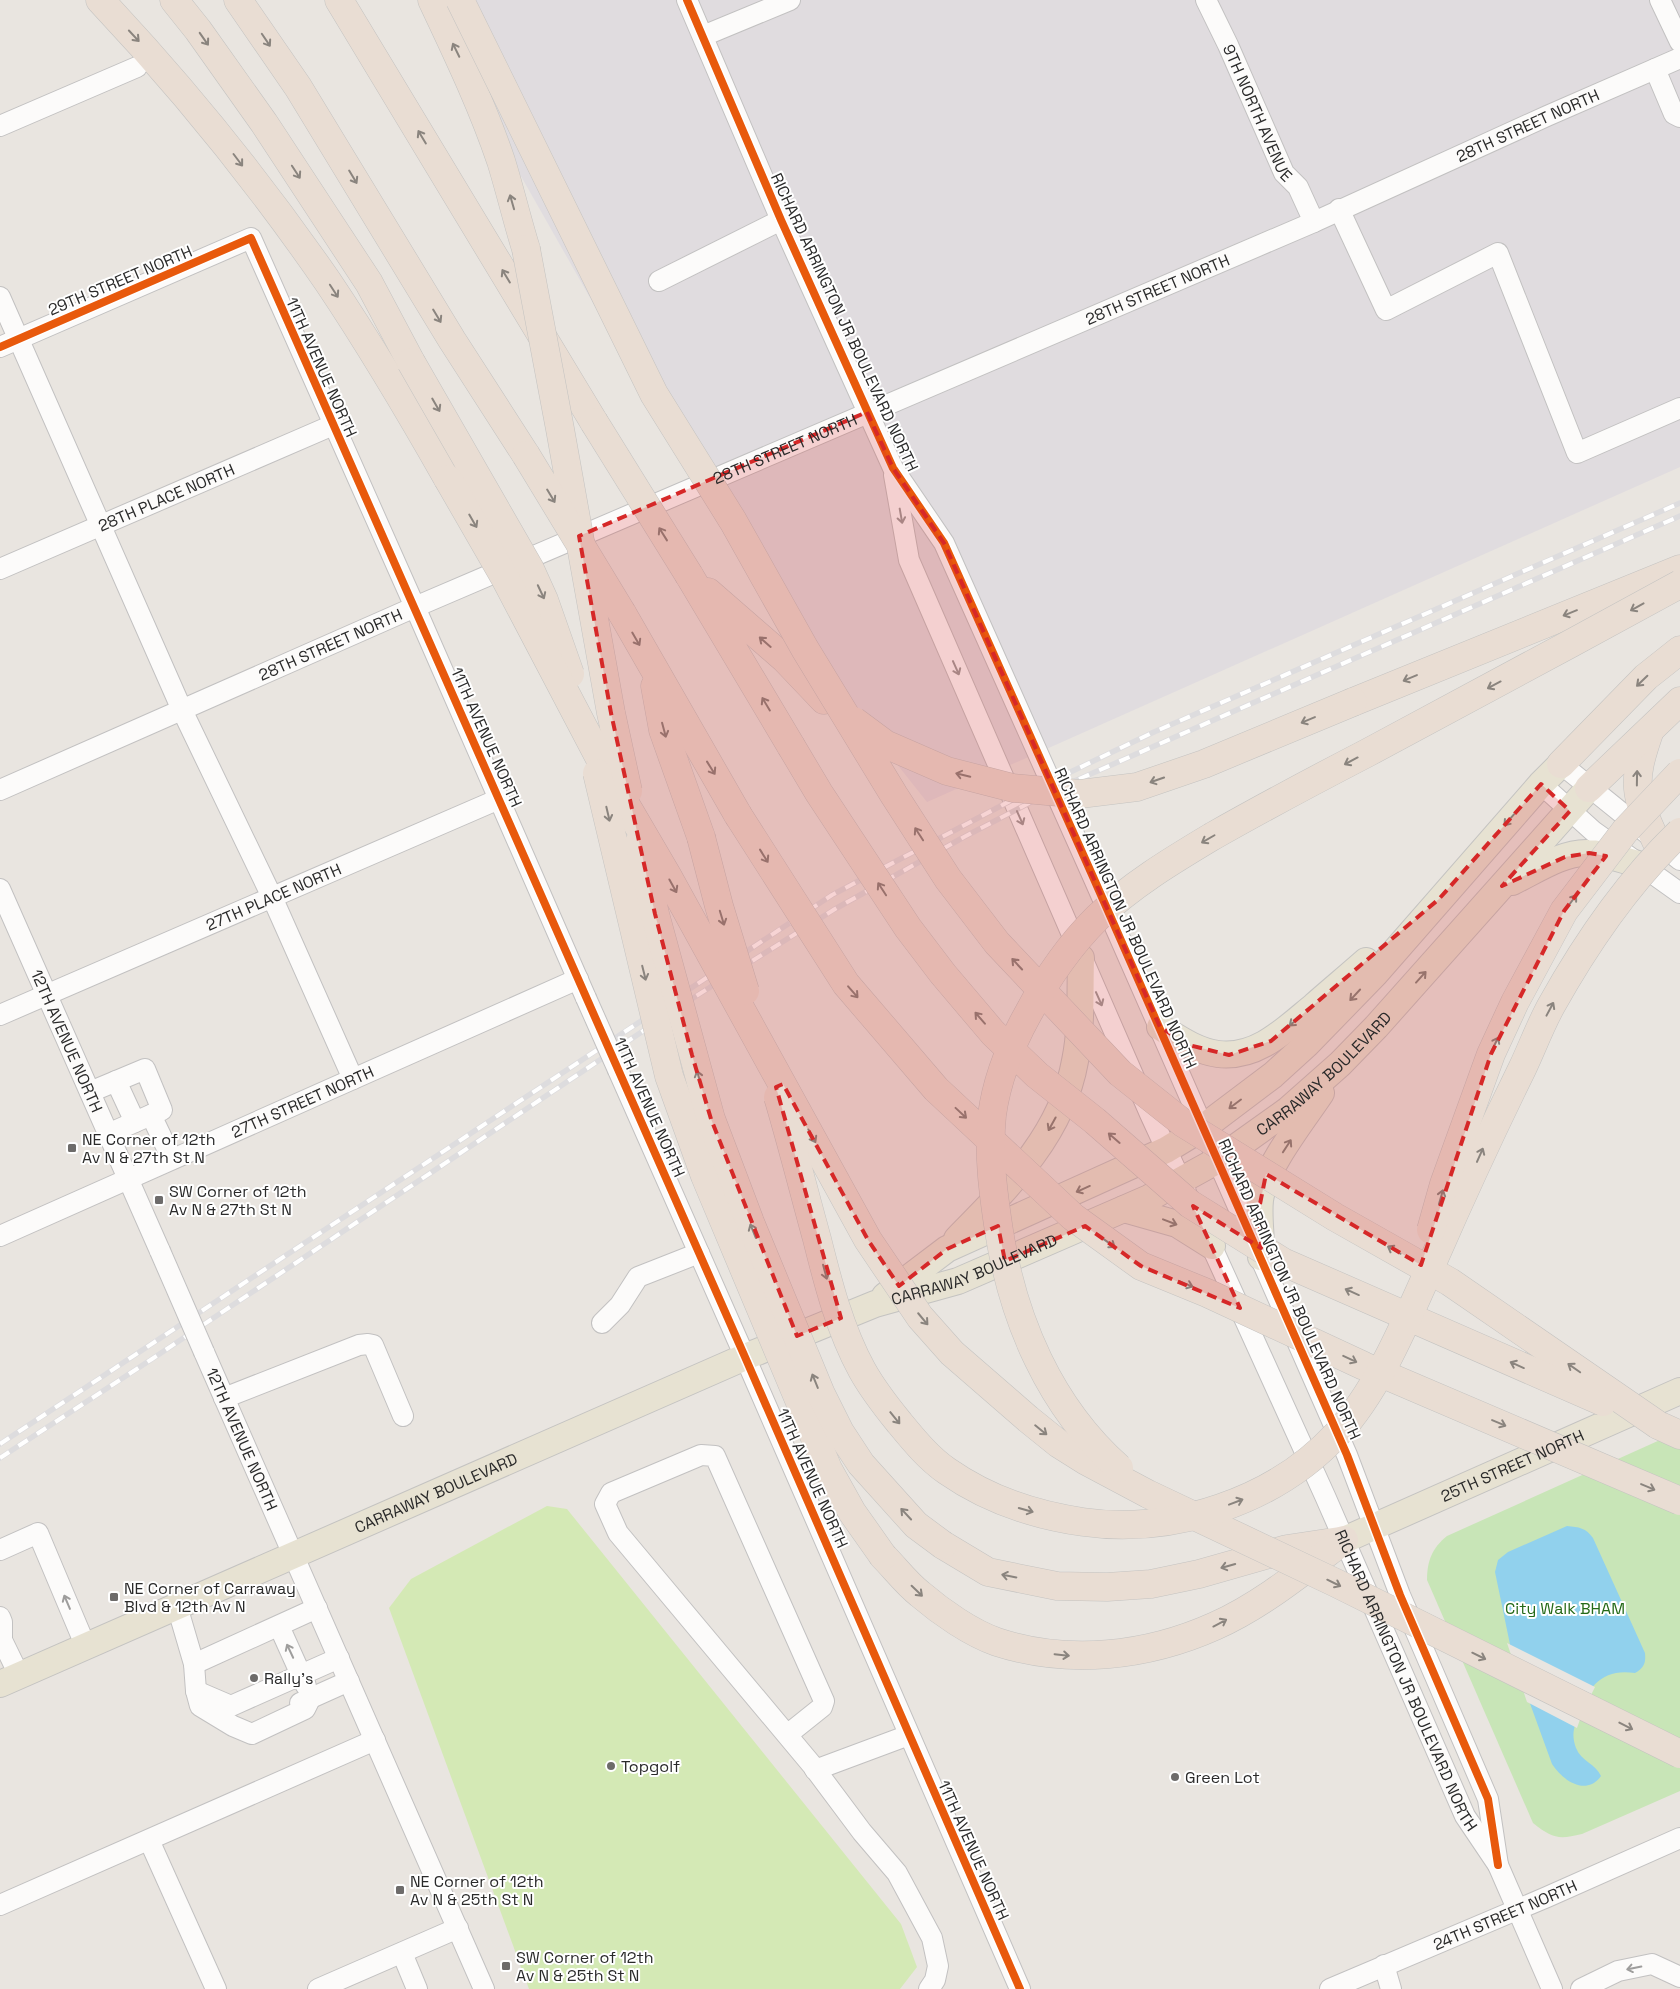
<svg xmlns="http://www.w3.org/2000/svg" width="1680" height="1989" viewBox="0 0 1680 1989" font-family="'Space Grotesk',sans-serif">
  <rect width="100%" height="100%" fill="#e9e5e0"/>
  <path fill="#e0dcdf" d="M421,0H1680V467L927,802L748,576Z"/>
  <path fill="#c8e5b7" d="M1680,1431V1791L1582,1834C1558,1840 1552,1838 1533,1823L1427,1580C1427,1561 1432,1548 1447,1536Z"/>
  <path fill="#d4e9b5" d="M547,1506L567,1509L901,1924L917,1967L900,1989H529L389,1608L411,1579Z"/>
  <path fill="#91d1ed" d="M1567,1526C1579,1527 1586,1528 1593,1538L1645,1653C1646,1663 1644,1668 1635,1673C1603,1668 1588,1686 1579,1714C1574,1728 1571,1734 1576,1748C1581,1761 1596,1764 1601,1776C1586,1797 1562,1780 1552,1764L1512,1654L1495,1572L1498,1560L1508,1552Z"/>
  <path fill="#e9e5e0" d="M1507,1643L1595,1687L1583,1711L1577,1728L1527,1702Z"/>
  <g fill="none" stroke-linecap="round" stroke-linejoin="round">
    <defs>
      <g id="minor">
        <path d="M687,0L781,220L893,468L944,543L1094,879L1347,1455L1400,1595L1488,1799L1498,1865"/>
        <path id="s1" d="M1206,0L1228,45L1284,173L1298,187L1314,222"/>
        <path d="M1660,0L1680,42"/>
        <path d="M703,36L790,0"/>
        <path d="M1655,69L1674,114L1680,117"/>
        <path d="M0,126L137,67"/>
        <path d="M1339,209L1386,310L1498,253L1577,453L1680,408"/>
        <path d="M659,281L781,220"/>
        <path d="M0,297L182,710L272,897L353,1079"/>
        <path d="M0,347L251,238L415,607L586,998"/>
        <path d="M894,475L909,560L1150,1114L1186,1192"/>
        <path id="s2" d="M0,569L333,425"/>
        <path d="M1561,764L1680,860"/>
        <path d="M1541,784L1593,831L1680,893"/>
        <path id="s3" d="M0,790L415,607L1314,222L1547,116L1680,58"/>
        <path id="s4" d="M0,889L160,1251"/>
        <path id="s5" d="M0,1015L499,799"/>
        <path d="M618,1070L745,1357L1020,1989"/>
        <path d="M116,1081L135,1122"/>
        <path d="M90,1092L145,1069L162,1110L108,1134"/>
        <path d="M151,1115L172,1159"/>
        <path id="s6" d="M1206,1234L1325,1496L1465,1816L1498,1865L1552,1989"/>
        <path id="s7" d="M0,1236L578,979"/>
        <path d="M602,1323L620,1305L638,1277L699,1253"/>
        <path id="s8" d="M204,1352L484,1989"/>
        <path d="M224,1398L359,1345L368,1344L373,1345L403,1416"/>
        <path d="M0,1550L38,1533L86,1647"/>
        <path d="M177,1606L194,1664L196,1691L200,1706L233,1726L252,1734L305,1709L311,1697"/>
        <path d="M0,1617L2,1622V1641"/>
        <path d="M279,1626L306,1686"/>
        <path d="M0,1636L19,1675"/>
        <path d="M194,1664L317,1608"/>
        <path d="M196,1691L231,1706L339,1658"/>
        <path d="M300,1703L349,1681"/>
        <path d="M787,1735L822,1707L824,1701L715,1456L701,1455L611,1493L605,1504L618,1533L812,1765L862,1832L897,1873L932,1938L938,1966L935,1980L929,1989"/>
        <path d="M815,1770L909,1735"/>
        <path d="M149,1840L216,1989"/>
        <path d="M0,1905L375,1740"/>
        <path d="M402,1953L417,1989"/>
        <path d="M1384,1965L1391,1989"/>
        <path d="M318,1989L458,1928"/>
        <path id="s9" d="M1330,1989L1547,1897L1680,1838"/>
        <path d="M1581,1989L1618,1971L1652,1964L1680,1977"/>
      </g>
      <g id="major">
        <path d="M1512,882C1535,871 1562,852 1588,853C1605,853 1622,860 1638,864"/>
        <path d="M1160,1027C1178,1038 1196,1051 1218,1054C1257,1059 1286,1029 1314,1006C1331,991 1349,976 1366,961"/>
        <path d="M1124,1209L1177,1224L1212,1246"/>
        <path d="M957,1239C1007,1188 1062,1135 1075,1061C1082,1027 1080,992 1081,958"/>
        <path d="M1261,1257C1262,1238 1258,1219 1260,1200C1264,1169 1303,1120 1321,1093"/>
        <path d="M885,1296L947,1249L1166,1150L1204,1127L1273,1075L1306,1045L1375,974L1541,784L1561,764"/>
        <path id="s10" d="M1344,1540L1680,1391"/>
        <path id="s11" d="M0,1684L745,1357L875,1304L958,1281L1149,1198L1218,1160L1288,1110L1340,1064L1376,1027L1589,788"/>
      </g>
      <g id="highway">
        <path d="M100,0C183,88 259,182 328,282C371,346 410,412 448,479"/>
        <path d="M174,0L198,30L264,123L369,283L411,362"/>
        <path d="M238,0L298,87L452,340L526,455"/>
        <path d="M339,0L594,422"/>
        <path d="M432,0C457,53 482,105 501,161C510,190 517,220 526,249"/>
        <path d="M689,575L791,746"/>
        <path d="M708,592L785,659L824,700"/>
        <path d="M622,613L738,815"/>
        <path d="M655,686L663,730L701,837"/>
        <path d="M1353,702L1680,569"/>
        <path d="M1649,733C1632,782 1634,794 1656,841"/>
        <path d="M1561,764L1646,677L1680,650"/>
        <path d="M1589,788L1680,701"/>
        <path d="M1658,1425L1680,1435"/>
        <path d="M943,1545L988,1572L1057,1586L1107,1587L1151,1584L1199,1574L1287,1549L1340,1541"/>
        <path d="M883,1556C895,1568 906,1583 920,1594C941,1612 971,1633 997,1642C1068,1665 1146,1657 1215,1626C1262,1605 1303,1571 1344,1540"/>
      </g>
    </defs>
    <use href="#minor" stroke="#c2c1c1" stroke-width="22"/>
    <use href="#major" stroke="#c4c3c1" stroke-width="28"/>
    <use href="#highway" stroke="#c4c3c1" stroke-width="29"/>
    <use href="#minor" stroke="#fcfbfa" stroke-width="20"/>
    <use href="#major" stroke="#e7e2d2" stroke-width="26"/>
    <use href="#highway" stroke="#e9ddd3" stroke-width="28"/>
    <defs>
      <g id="rail">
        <path d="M0,1444L832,895L1012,800L1154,732L1680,503"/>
        <path d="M0,1458L152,1359L685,1003L835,909L964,837L1054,790L1680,516"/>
      </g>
    </defs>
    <use href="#rail" stroke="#dddcde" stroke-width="5.5"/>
    <use href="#rail" stroke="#fff" stroke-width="4" stroke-dasharray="11" stroke-linecap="butt"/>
    <defs>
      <g id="minor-bridge">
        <path d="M586,998L618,1070"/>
        <path d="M160,1251L204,1352"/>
      </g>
      <g id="highway-bridge">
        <path d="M460,0L654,394L733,521L805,649L894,795L948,879L997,943L1120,1073L1183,1123L1335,1217L1450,1282L1658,1425"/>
        <path d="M526,249L560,429L611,713L628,791"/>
        <path d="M411,362L530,569L544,600L570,674"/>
        <path d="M594,422L689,575"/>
        <path d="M526,455L622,613"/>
        <path d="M448,479L505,578L609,776L667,875L868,1240L920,1317L952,1353L1028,1419L1059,1444L1086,1461L1148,1494L1336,1583L1680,1754"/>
        <path d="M854,721L885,744L947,771L1013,788L1080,794L1137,787L1204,764L1353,702"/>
        <path d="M791,746L819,793L908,928L943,974L993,1033L1037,1075L1095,1121L1190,1204L1283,1262L1603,1402"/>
        <path d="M597,773L669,1076L705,1176L828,1469L852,1512L883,1556"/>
        <path d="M738,815L846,984L936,1089L1073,1217L1141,1266L1207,1293L1364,1366L1680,1501"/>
        <path d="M701,837L719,906L745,991"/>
        <path d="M639,843L655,914L711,1119L750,1222L821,1394L840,1432L861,1464L916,1525L943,1545"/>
        <path d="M778,1097C792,1144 804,1192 817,1239C828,1283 840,1330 862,1370C872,1388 885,1405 898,1421C912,1438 928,1458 947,1471C987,1499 1034,1515 1083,1522C1173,1535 1275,1501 1337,1434C1380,1388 1408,1316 1434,1259C1462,1195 1491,1132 1522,1069C1532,1048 1540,1026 1551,1006C1586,943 1628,882 1680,832"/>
        <path d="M1431,1230L1444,1184L1491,1054L1515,1002L1564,911L1625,831L1680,773"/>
        <path d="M1119,1468C1050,1407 1013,1320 999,1231C993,1192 988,1154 992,1115C997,1078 1011,1044 1029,1012C1047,978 1070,945 1097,918C1131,885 1173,860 1213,836C1264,807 1315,780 1367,753C1472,697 1576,641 1680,584"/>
      </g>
    </defs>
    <use href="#minor-bridge" stroke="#c2c1c1" stroke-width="22" stroke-linecap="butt"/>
    <use href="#highway-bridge" stroke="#c4c3c1" stroke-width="29" stroke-linecap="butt"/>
    <use href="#minor-bridge" stroke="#fcfbfa" stroke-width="20"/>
    <use href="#highway-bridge" stroke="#e9ddd3" stroke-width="28"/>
    <defs>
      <g id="cycleway">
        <path d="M687,0L781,220L893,468L944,543L1094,879L1347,1455L1400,1595L1488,1799L1498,1865"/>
        <path d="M0,347L251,238L745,1357L1020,1989"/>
      </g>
    </defs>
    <use href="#cycleway" stroke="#fff" stroke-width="11"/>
    <use href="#cycleway" stroke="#e8590c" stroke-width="8"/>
  </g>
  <defs><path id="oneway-shaft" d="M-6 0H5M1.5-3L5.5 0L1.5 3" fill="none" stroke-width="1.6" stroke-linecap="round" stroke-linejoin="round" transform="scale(1.25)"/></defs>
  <g stroke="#8a847e">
    <use href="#oneway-shaft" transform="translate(134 36) rotate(47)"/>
    <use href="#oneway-shaft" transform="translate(204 39) rotate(55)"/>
    <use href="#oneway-shaft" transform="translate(266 40) rotate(56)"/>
    <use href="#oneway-shaft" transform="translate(456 50) rotate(-116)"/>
    <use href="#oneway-shaft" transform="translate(422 137) rotate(-121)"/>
    <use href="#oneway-shaft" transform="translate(238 160) rotate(53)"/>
    <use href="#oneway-shaft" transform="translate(296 172) rotate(57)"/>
    <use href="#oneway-shaft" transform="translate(353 177) rotate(59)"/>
    <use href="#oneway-shaft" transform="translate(512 202) rotate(-106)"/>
    <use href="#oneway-shaft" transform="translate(506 276) rotate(-121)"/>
    <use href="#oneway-shaft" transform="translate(334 291) rotate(57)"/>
    <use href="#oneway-shaft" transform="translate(437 316) rotate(59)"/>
    <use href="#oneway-shaft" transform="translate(436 405) rotate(60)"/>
    <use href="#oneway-shaft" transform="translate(551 496) rotate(59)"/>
    <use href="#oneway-shaft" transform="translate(473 521) rotate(60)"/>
    <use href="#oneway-shaft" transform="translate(663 534) rotate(-122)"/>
    <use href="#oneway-shaft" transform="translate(541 592) rotate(65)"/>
    <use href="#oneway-shaft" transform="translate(1637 607) rotate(151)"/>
    <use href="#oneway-shaft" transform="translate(1570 613) rotate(158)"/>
    <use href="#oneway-shaft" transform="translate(636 639) rotate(60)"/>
    <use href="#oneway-shaft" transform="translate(765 642) rotate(-139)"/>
    <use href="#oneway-shaft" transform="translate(1410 678) rotate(157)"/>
    <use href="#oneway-shaft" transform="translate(1642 681) rotate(136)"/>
    <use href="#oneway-shaft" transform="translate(1494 685) rotate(152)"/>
    <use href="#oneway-shaft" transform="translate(766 704) rotate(-121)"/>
    <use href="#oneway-shaft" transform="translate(1308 720) rotate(157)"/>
    <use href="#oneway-shaft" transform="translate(664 730) rotate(75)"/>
    <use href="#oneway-shaft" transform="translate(1351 761) rotate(152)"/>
    <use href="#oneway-shaft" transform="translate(711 768) rotate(58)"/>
    <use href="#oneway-shaft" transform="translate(963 775) rotate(-166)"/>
    <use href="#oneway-shaft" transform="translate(1637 778) rotate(-89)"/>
    <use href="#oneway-shaft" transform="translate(1157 780) rotate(161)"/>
    <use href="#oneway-shaft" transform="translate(608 814) rotate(77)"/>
    <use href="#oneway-shaft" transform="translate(919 834) rotate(-123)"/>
    <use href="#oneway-shaft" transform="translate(1208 839) rotate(150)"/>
    <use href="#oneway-shaft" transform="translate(764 856) rotate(58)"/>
    <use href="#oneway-shaft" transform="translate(673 886) rotate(61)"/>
    <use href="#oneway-shaft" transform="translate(882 889) rotate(-123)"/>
    <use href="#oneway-shaft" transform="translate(1572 901) rotate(-53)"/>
    <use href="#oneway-shaft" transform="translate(722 918) rotate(73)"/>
    <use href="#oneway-shaft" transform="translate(1017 964) rotate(-133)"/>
    <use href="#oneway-shaft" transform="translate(644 973) rotate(76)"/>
    <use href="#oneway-shaft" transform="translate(853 992) rotate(49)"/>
    <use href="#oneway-shaft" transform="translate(1550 1009) rotate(-62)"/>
    <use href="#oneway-shaft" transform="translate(980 1018) rotate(-131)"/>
    <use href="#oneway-shaft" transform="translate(1495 1044) rotate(-65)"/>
    <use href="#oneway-shaft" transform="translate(699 1078) rotate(-106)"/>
    <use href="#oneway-shaft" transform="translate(961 1113) rotate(43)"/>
    <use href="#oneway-shaft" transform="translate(812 1136) rotate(61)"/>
    <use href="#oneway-shaft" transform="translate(1114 1138) rotate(-139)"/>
    <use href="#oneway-shaft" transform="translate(1480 1155) rotate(-66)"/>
    <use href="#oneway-shaft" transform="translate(1441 1197) rotate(-74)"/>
    <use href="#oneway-shaft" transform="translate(753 1231) rotate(-112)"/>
    <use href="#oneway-shaft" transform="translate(1109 1243) rotate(36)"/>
    <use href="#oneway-shaft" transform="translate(1394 1250) rotate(-150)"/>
    <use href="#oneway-shaft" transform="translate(825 1272) rotate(75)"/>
    <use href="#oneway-shaft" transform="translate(1186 1284) rotate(22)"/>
    <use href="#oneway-shaft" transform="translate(1352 1292) rotate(-156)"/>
    <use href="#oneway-shaft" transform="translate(923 1319) rotate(50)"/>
    <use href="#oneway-shaft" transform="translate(1350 1359) rotate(25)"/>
    <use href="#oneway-shaft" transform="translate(1517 1365) rotate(-156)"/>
    <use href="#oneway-shaft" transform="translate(1574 1368) rotate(-145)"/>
    <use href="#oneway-shaft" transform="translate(815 1381) rotate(-112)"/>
    <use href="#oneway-shaft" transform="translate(895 1418) rotate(51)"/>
    <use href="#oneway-shaft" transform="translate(1499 1423) rotate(23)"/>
    <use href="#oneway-shaft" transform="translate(1041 1430) rotate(39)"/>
    <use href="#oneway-shaft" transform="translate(1648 1487) rotate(23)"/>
    <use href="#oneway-shaft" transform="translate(1236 1502) rotate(-21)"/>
    <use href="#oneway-shaft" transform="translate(1026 1510) rotate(16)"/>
    <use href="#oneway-shaft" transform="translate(906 1514) rotate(-133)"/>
    <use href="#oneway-shaft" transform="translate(1228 1566) rotate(164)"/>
    <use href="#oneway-shaft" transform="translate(1009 1576) rotate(-169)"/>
    <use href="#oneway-shaft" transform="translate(1334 1583) rotate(26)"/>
    <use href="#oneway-shaft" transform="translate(917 1591) rotate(44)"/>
    <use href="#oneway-shaft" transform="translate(1220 1623) rotate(-28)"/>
    <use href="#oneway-shaft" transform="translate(1062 1655) rotate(6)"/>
    <use href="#oneway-shaft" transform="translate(1479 1656) rotate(26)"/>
    <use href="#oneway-shaft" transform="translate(1626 1726) rotate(27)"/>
  </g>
  <g stroke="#9e9d9c">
    <use href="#oneway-shaft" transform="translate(901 516) rotate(80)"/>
    <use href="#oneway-shaft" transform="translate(956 668) rotate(66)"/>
    <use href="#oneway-shaft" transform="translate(1020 818) rotate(66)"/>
    <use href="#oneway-shaft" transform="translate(1099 999) rotate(66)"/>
    <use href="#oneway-shaft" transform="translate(67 1602) rotate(-113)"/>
    <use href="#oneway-shaft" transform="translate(290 1651) rotate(-115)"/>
    <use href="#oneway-shaft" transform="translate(1634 1968) rotate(169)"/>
  </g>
  <g stroke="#88867e">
    <use href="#oneway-shaft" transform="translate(1509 820) rotate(131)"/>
    <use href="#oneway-shaft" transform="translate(1421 977) rotate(-48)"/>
    <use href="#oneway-shaft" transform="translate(1355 995) rotate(133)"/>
    <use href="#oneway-shaft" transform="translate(1295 1021) rotate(140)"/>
    <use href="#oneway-shaft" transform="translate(1235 1104) rotate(143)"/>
    <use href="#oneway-shaft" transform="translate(1052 1124) rotate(119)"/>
    <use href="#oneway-shaft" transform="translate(1287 1146) rotate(-57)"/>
    <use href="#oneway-shaft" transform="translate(1083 1189) rotate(156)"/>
    <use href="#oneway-shaft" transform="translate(1170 1222) rotate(21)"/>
  </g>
  <path fill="#d62828" fill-opacity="0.2" stroke="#d62828" stroke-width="4" stroke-dasharray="10 6" stroke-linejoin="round" d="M867,412L893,468L944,543L1160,1027L1189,1045L1229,1055L1271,1041L1439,899L1541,784L1570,811L1502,886L1565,857L1589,853L1606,856L1564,911L1491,1054L1421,1265L1266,1174L1259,1209L1261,1248L1193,1206L1240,1308L1141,1266L1085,1226L1005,1261L998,1226L947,1249L899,1286L868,1240L783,1084L776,1087L841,1318L797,1336L711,1119L692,1055L655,914L611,713L579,536Z"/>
  <g fill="#6d6b6a" stroke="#fff" stroke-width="2">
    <rect x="67" y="1143" width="10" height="10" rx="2.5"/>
    <rect x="154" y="1195" width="10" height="10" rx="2.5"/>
    <rect x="109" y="1592" width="10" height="10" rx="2.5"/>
    <circle cx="254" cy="1678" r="5"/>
    <circle cx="611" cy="1766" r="5"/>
    <circle cx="1175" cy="1777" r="5"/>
    <rect x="395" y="1885" width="10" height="10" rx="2.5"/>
    <rect x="501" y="1961" width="10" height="10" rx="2.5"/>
  </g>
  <g text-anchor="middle" stroke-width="4" stroke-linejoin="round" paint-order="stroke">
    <g font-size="16" fill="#2a2a2a" stroke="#fff">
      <text dy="6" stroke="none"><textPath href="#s1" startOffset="124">9TH NORTH AVENUE</textPath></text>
      <text dy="6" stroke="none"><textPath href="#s3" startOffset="1666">28TH STREET NORTH</textPath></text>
      <text transform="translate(120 280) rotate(-23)" y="6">29TH STREET NORTH</text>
      <text dy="6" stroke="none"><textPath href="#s3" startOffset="1261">28TH STREET NORTH</textPath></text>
      <text transform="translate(845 322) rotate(65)" y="6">RICHARD ARRINGTON JR BOULEVARD NORTH</text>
      <text transform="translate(322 367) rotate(66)" y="6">11TH AVENUE NORTH</text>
      <text dy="6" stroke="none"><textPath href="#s3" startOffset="856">28TH STREET NORTH</textPath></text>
      <text dy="6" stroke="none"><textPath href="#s2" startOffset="181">28TH PLACE NORTH</textPath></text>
      <text dy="6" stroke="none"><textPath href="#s3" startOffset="361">28TH STREET NORTH</textPath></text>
      <text transform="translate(487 737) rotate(66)" y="6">11TH AVENUE NORTH</text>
      <text dy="6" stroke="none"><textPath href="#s5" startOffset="298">27TH PLACE NORTH</textPath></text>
      <text transform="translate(1126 918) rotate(66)" y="6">RICHARD ARRINGTON JR BOULEVARD NORTH</text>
      <text dy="6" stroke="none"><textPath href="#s4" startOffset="166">12TH AVENUE NORTH</textPath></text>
      <text dy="6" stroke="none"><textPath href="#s11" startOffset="1464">CARRAWAY BOULEVARD</textPath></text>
      <text dy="6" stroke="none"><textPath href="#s7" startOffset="331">27TH STREET NORTH</textPath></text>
      <text transform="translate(650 1107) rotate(66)" y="6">11TH AVENUE NORTH</text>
      <text dy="6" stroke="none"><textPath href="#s11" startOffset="1059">CARRAWAY BOULEVARD</textPath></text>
      <text transform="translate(1290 1289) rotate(66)" y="6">RICHARD ARRINGTON JR BOULEVARD NORTH</text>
      <text dy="6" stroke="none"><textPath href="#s8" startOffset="95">12TH AVENUE NORTH</textPath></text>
      <text dy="6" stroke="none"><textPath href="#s10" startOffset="184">25TH STREET NORTH</textPath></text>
      <text transform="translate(813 1478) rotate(66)" y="6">11TH AVENUE NORTH</text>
      <text dy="6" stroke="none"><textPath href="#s11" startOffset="476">CARRAWAY BOULEVARD</textPath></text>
      <text dy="6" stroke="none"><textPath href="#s6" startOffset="489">RICHARD ARRINGTON JR BOULEVARD NORTH</textPath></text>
      <text transform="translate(974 1850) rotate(66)" y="6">11TH AVENUE NORTH</text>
      <text dy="6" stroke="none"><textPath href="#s9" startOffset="190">24TH STREET NORTH</textPath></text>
    </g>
    <g font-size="16" fill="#2a2a2a" stroke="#fff" text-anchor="start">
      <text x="82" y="1145">NE Corner of 12th<tspan x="82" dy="18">Av N &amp; 27th St N</tspan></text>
      <text x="169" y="1197">SW Corner of 12th<tspan x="169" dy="18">Av N &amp; 27th St N</tspan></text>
      <text x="124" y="1594">NE Corner of Carraway<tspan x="124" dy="18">Blvd &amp; 12th Av N</tspan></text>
      <text x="264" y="1684">Rally's</text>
      <text x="621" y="1772">Topgolf</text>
      <text x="1185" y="1783">Green Lot</text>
      <text x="410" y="1887">NE Corner of 12th<tspan x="410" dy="18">Av N &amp; 25th St N</tspan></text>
      <text x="516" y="1963">SW Corner of 12th<tspan x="516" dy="18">Av N &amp; 25th St N</tspan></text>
    </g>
    <g font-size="16" fill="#256a18" stroke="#fff">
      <text x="1565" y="1614">City Walk BHAM</text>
    </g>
  </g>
</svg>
